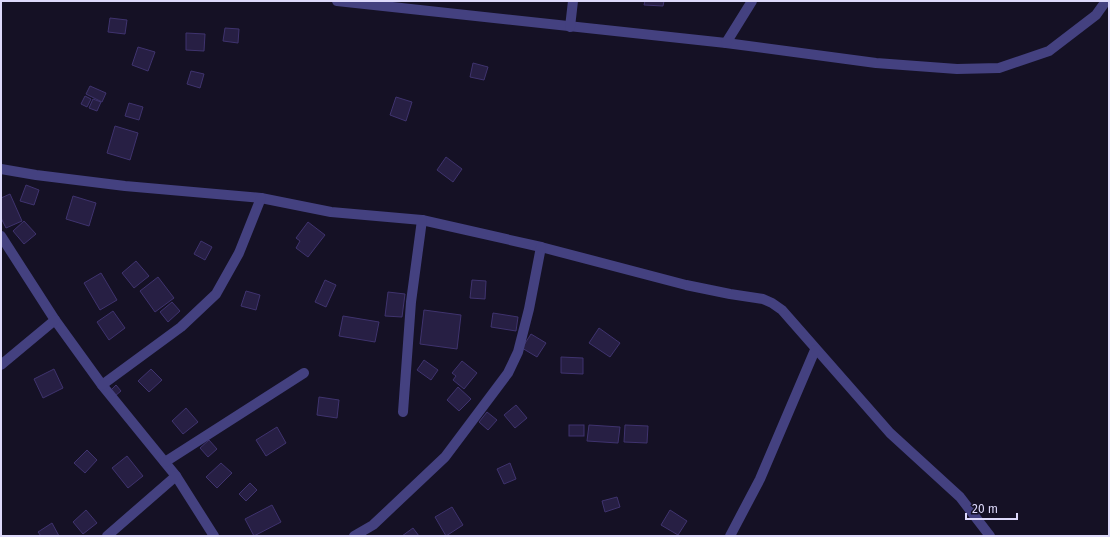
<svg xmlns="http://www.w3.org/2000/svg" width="1110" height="537" viewBox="0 0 1110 537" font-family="'Fira Sans',sans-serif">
  <rect width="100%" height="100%" fill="#151125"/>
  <g fill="#271f44" stroke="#3f336e">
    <path d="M645,1H664L663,6L644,5Z"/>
    <path d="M110,18L127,20L125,34L108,32Z"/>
    <path d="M225,28L239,29L238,43L223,41Z"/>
    <path d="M186,33L205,34L204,51L186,50Z"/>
    <path d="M138,47L155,52L148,71L132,65Z"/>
    <path d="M473,63L488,67L484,80L470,77Z"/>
    <path d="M191,71L204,74L200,88L187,84Z"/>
    <path d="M90,86L106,93L102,102L86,94Z"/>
    <path d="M85,96L91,99L87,107L81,104Z"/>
    <path d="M396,97L412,102L406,121L390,115Z"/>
    <path d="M93,99L101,102L97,111L89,108Z"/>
    <path d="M129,103L143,107L139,120L125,116Z"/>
    <path d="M115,126L138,133L130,160L107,153Z"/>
    <path d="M446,157L462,169L453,182L437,170Z"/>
    <path d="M26,185L39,190L34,205L20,201Z"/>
    <path d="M10,194L22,221L6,228L1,218V198Z"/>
    <path d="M73,196L96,203L89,226L66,219Z"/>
    <path d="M24,221L36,234L24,244L13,231Z"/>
    <path d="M308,222L325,235L308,257L296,248L300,241L296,238Z"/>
    <path d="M201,241L212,247L205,260L194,254Z"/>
    <path d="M136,261L149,276L134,288L122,273Z"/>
    <path d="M101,273L117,300L100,310L84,283Z"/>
    <path d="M158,277L174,298L155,312L140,291Z"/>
    <path d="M325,280L336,285L326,307L315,302Z"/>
    <path d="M472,280L486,281L485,299L470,298Z"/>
    <path d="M246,291L260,295L256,310L241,306Z"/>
    <path d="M388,292L405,294L402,317L385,316Z"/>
    <path d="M172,302L180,311L168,322L160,312Z"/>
    <path d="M424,310L461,315L457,349L420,344Z"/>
    <path d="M113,311L125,328L109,340L97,322Z"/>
    <path d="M493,313L518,317L516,331L491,327Z"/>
    <path d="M343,316L379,322L375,342L339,336Z"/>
    <path d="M599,328L620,343L610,357L589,343Z"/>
    <path d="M531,334L546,343L537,357L522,348Z"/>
    <path d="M561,357L583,358V374L561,373Z"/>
    <path d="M424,360L438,370L431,380L417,370Z"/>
    <path d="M462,361L477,373L464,389L453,380L456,376L452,373Z"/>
    <path d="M54,369L63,388L43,398L34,379Z"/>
    <path d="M151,369L162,380L149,392L138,381Z"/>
    <path d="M116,385L121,391L115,396L111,390Z"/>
    <path d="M458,387L471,399L459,411L447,400Z"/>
    <path d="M319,397L339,400L337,418L317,415Z"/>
    <path d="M516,405L527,418L515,428L504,415Z"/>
    <path d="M186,408L198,422L183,434L172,421Z"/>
    <path d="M487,412L497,420L488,430L479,422Z"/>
    <rect x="569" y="425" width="15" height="11"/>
    <path d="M589,425L620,427L618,443L587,441Z"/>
    <path d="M625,425L648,426L647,443L624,442Z"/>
    <path d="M277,427L286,443L266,456L256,440Z"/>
    <path d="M209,440L217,449L208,457L200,448Z"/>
    <path d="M87,450L97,460L85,473L74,463Z"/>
    <path d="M127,456L143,476L128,488L112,468Z"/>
    <path d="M221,463L232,473L217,488L206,477Z"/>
    <path d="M510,463L516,479L504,484L497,469Z"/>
    <path d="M250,483L257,490L246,501L239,494Z"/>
    <path d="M617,497L620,507L605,512L602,501Z"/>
    <path d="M272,505L281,522L254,536L245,519Z"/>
    <path d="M452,507L463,525L446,536L435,517Z"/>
    <path d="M86,510L97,523L83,534L73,522Z"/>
    <path d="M670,510L687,521L678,535L661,525Z"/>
    <path d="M52,523L59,536H41L38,532Z"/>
    <path d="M413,528L419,536H402Z"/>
  </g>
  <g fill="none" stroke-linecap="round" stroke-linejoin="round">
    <g stroke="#444180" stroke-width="10">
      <path d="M337,1L726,43L876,63L957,69L999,68L1049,51L1096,15L1106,1"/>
      <path d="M570,27L573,1"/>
      <path d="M726,43L752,1"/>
      <path d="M1,169L36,175L125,186L261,198L331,212L422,220L541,247L686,285L730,294L763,299L772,303L782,310L890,433L960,497L990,536"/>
      <path d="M1,236L55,320L102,385L176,476L214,536"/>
      <path d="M1,365L55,320"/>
      <path d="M102,385L181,327L216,294L239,253L261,198"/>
      <path d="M403,412L411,302L422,220"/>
      <path d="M165,462L304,373"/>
      <path d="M107,536L176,476"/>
      <path d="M354,536L373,525L445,457L508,373L518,352L529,309L541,247"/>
      <path d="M730,536L760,479L815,350"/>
    </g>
  </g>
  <rect width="1110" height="537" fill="none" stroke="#ddd9fb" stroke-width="4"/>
  <path d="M966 513v6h51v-6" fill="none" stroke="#ddd9fb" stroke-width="2"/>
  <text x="972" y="513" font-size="12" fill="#ddd9fb" stroke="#151125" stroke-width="3" paint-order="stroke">20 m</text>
</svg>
